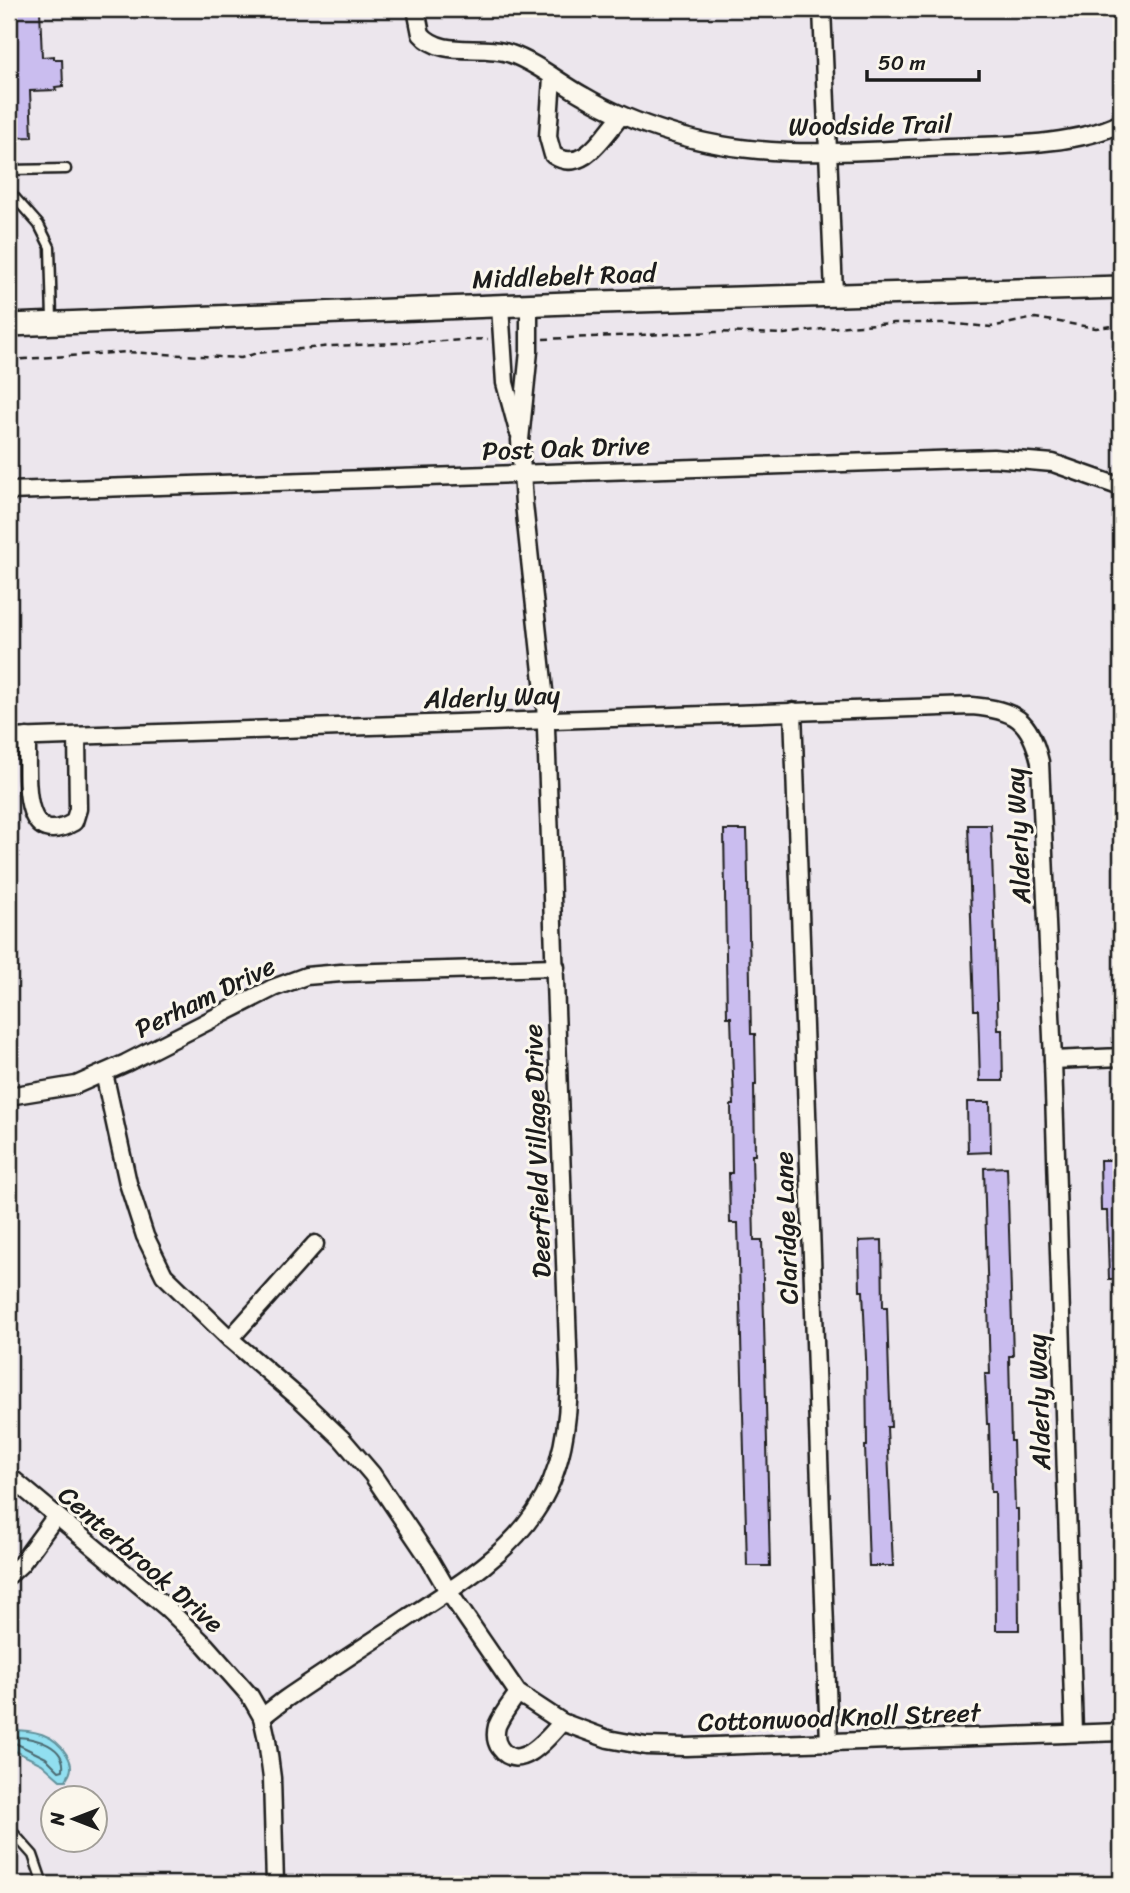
<svg xmlns="http://www.w3.org/2000/svg" width="1130" height="1893" viewBox="0 0 1130 1893" font-family="Sriracha,sans-serif">
  <rect width="100%" height="100%" fill="#ece6ed"/>
  <filter id="ink" filterUnits="userSpaceOnUse"><feTurbulence type="fractalNoise" baseFrequency=".0143" numOctaves="2"/><feDisplacementMap in="SourceGraphic" scale="14" xChannelSelector="R" yChannelSelector="G"/><feConvolveMatrix kernelMatrix="1 2 1 2 8 2 1 2 1" color-interpolation-filters="sRGB"/></filter>
  <g filter="url(#ink)">
    <path fill="#91dff0" stroke="#62919b" stroke-width="2" d="M9,1730C33,1730 54,1733 67,1755C73,1765 72,1771 66,1780H60L42,1764L9,1748Z"/>
    <g fill="none" stroke-linecap="round" stroke-linejoin="round">
      <path stroke="#4b6a71" stroke-width="2" d="M17,1737C36,1738 66,1746 63,1770L59,1771L46,1758L15,1743L14,1740Z"/>
    </g>
    <g fill="#cabdef" stroke="#1c1c1c" stroke-width="2">
      <path d="M9,9H40L42,57L54,56V59H62L63,86L55,87L56,90L30,91L32,137L9,138Z"/>
      <path d="M968,825H991L998,1030H1002L1003,1081H980L978,1010H974Z"/>
      <path d="M724,830H747L751,1034H755L756,1085H754L755,1155H752L754,1240H762L770,1566H747L738,1223H730L729,1173H732L731,1105H734L731,1017H727Z"/>
      <path d="M967,1102H990L991,1152L968,1153Z"/>
      <path d="M1100,1160H1121V1279H1109L1107,1211H1101Z"/>
      <path d="M1007,1167L1013,1356H1009L1011,1441H1013L1015,1509H1018L1019,1630H996L995,1492H991L989,1424H987L985,1374H990L984,1168Z"/>
      <path d="M882,1240L883,1307H887L889,1377L891,1427H887L893,1566H869L865,1446H867L866,1358L863,1291H860L859,1241Z"/>
    </g>
    <g fill="none" stroke-linecap="round" stroke-linejoin="round">
      <defs>
        <g id="service">
          <path d="M9,170L66,169"/>
          <path d="M9,191L39,225L50,247L52,320"/>
          <path d="M9,1828L33,1855L43,1884"/>
        </g>
        <g id="minor">
          <path d="M416,9L421,34C442,59 482,43 511,54C537,63 560,83 584,96C611,112 641,124 671,133C762,162 857,151 949,147C1001,145 1075,146 1121,123"/>
          <path d="M822,9L834,293"/>
          <path d="M552,77L548,137L553,155C583,175 603,136 621,116"/>
          <path d="M500,306L505,383L518,431"/>
          <path d="M9,491L993,458L1053,463L1121,487"/>
          <path d="M793,711L829,1743"/>
          <path d="M27,737C28,769 18,854 74,822L78,809L77,736"/>
          <path d="M9,738L972,706C1015,710 1030,719 1040,762L1053,1060L1074,1733"/>
          <path d="M1053,1060L1121,1057"/>
          <path d="M104,1073L128,1183L145,1236L164,1275L230,1339L299,1398L342,1439L372,1474L430,1560L448,1591L518,1693L562,1722L608,1739L646,1746L686,1747L1121,1732"/>
          <path d="M9,1096L76,1085L126,1063L273,988L306,976L341,973L556,967"/>
          <path d="M230,1339L315,1244"/>
          <path d="M9,1476L167,1608L205,1645L250,1696L262,1717L267,1740L272,1778L275,1884"/>
          <path d="M9,1575L21,1564L56,1516"/>
          <path d="M518,1693C511,1703 502,1714 497,1726C495,1734 495,1741 500,1748C519,1775 549,1737 562,1722"/>
          <path d="M262,1717L284,1700C325,1672 367,1645 409,1617C455,1587 504,1558 535,1512C563,1471 569,1421 569,1373L545,700L524,504L520,440L529,351V304"/>
        </g>
        <path id="tertiary" d="M9,325L568,303L1121,287"/>
      </defs>
      <use href="#service" stroke="#1c1c1c" stroke-width="13"/>
      <use href="#minor" stroke="#1c1c1c" stroke-width="21"/>
      <use href="#tertiary" stroke="#1c1c1c" stroke-width="26"/>
      <g stroke="#1c1c1c" stroke-width="2.5" stroke-dasharray="7 5" stroke-linecap="butt">
        <path d="M543,339L716,332L784,334L847,326L894,323H943L991,327L1035,318L1096,328L1121,325"/>
        <path d="M9,360L126,352L241,358L257,353L332,346L488,339"/>
      </g>
      <use href="#service" stroke="#fbf7ec" stroke-width="8"/>
      <use href="#minor" stroke="#fbf7ec" stroke-width="16"/>
      <use href="#tertiary" stroke="#fbf7ec" stroke-width="21"/>
    </g>
  </g>
  <g text-anchor="middle" stroke-width="6" stroke-linejoin="round" paint-order="stroke">
    <g font-size="26" fill="#1c1c1c" stroke="#fbf7ec">
      <text transform="translate(870 125) rotate(-1)" y="9">Woodside Trail</text>
      <text transform="translate(564 276) rotate(-2)" y="9">Middlebelt Road</text>
      <text transform="translate(566 448) rotate(-2)" y="9">Post Oak Drive</text>
      <text transform="translate(492 697) rotate(-2)" y="9">Alderly Way</text>
      <text transform="translate(1018 836) rotate(-93)" y="9">Alderly Way</text>
      <text transform="translate(205 997) rotate(-26)" y="9">Perham Drive</text>
      <text transform="translate(537 1151) rotate(-92)" y="9">Deerfield Village Drive</text>
      <text transform="translate(786 1228) rotate(-92)" y="9">Claridge Lane</text>
      <text transform="translate(1039 1402) rotate(-92)" y="9">Alderly Way</text>
      <text transform="translate(141 1559) rotate(41)" y="9">Centerbrook Drive</text>
      <text transform="translate(839 1717) rotate(-2)" y="9">Cottonwood Knoll Street</text>
    </g>
  </g>
  <rect width="1130" height="1893" fill="none" stroke="#fbf7ec" stroke-width="35"/>
  <rect x="18" y="18" width="1095" height="1858" fill="none" stroke="#1c1c1c" stroke-width="2.5" filter="url(#ink)"/>
  <g transform="translate(74 1819) rotate(270)"><circle r="33" fill="#fbf7ec" stroke="#a29f99" stroke-width="2"/>
  <path d="M0-5L12 26L0 18L-12 26Z" fill="#1c1c1c"/>
  <text y="-10" font-size="19" font-weight="bold" text-anchor="middle" fill="#1c1c1c">N</text>
  </g>
  <path d="M867 70v10h112v-10" fill="none" stroke="#1c1c1c" stroke-width="3.5"/>
  <text x="878" y="70" font-size="21" fill="#1c1c1c" stroke="#fbf7ec" stroke-width="5" paint-order="stroke">50 m</text>
</svg>
